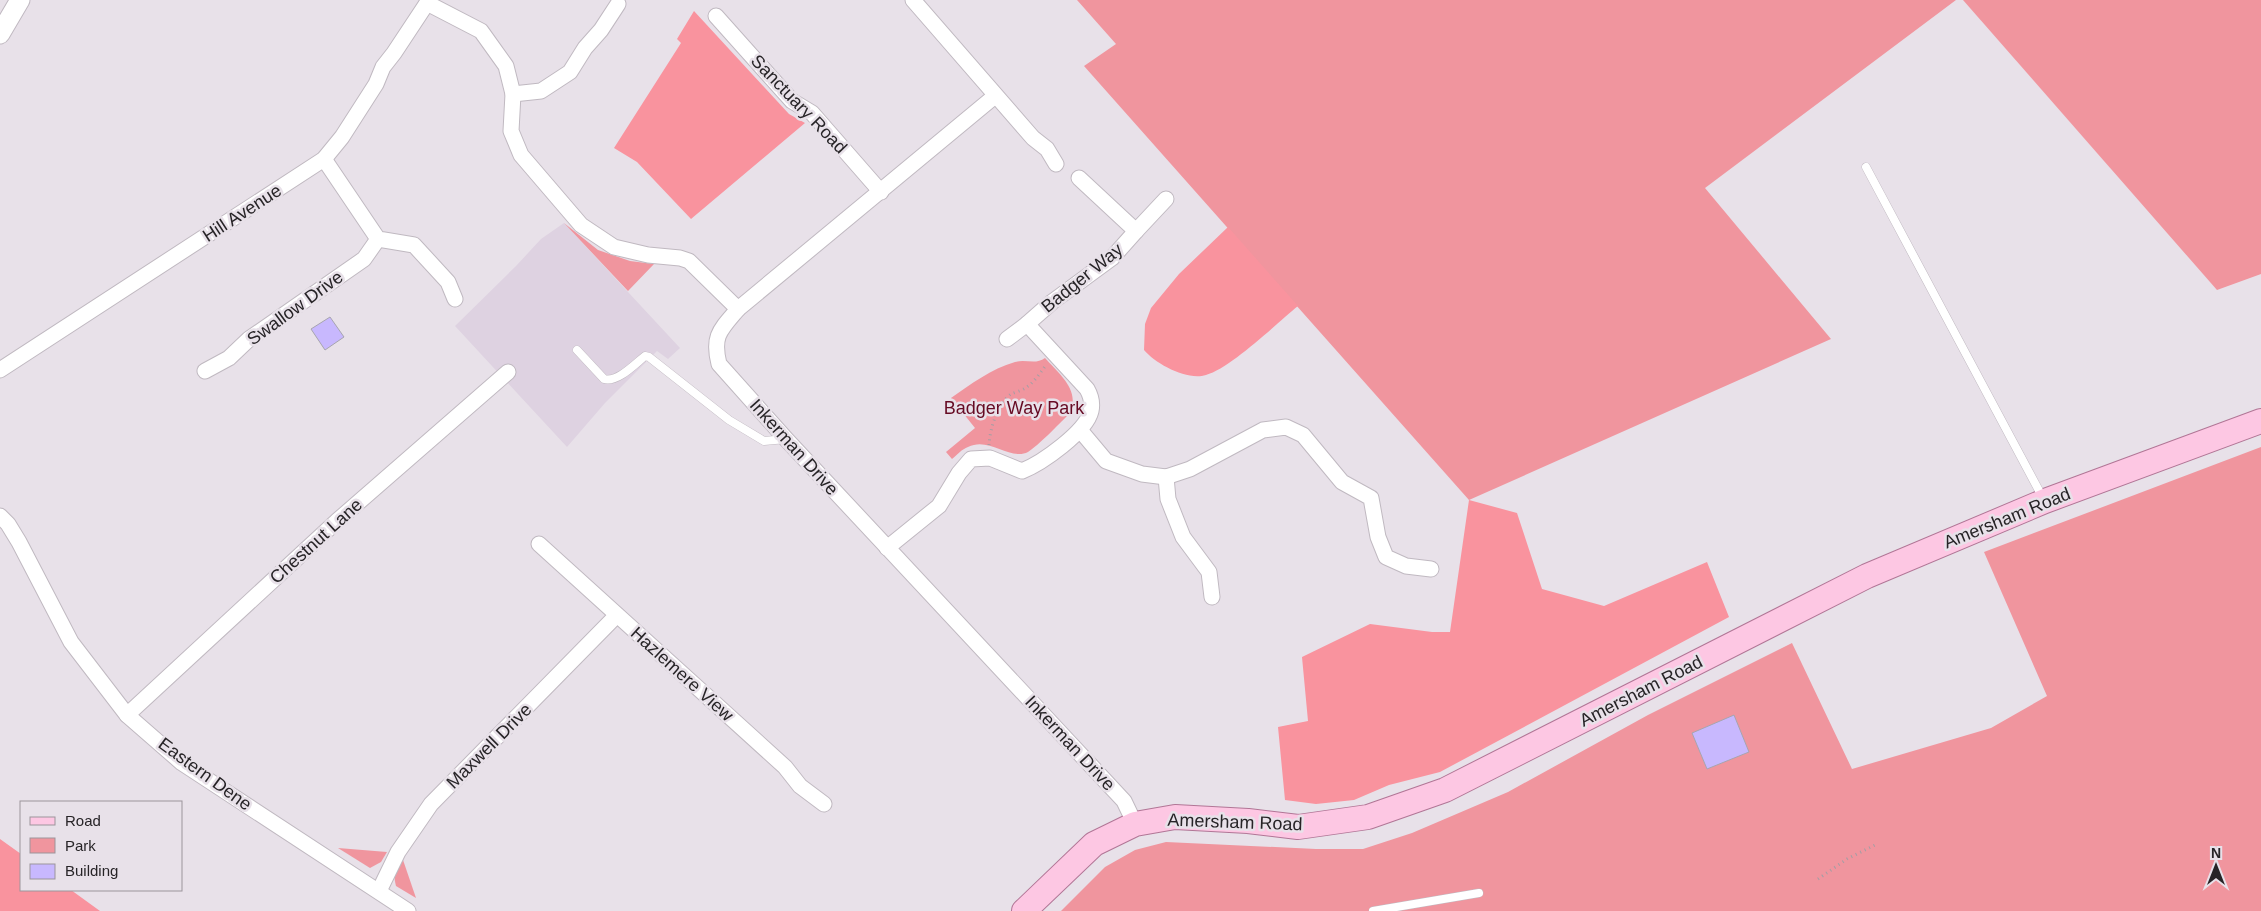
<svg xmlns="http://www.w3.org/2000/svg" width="2261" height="911" viewBox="0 0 2261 911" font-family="Helvetica,sans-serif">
  <rect width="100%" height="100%" fill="#e8e1e9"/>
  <path fill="#ded2e1" d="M564,223L680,348L668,359L657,351L605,403L567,447L455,326L516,266L541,239Z"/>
  <g fill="#f0959e">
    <path d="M1077,0H1956L1705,188L1831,339L1469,500L1084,66L1116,44Z"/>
    <path d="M1963,0H2261V274L2217,290Z"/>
    <path d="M564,223L598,250L630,261L654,264L628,291Z"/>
    <path d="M1045,358C1059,374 1083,392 1068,415C1058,425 1039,445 1028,452C1010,461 989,436 968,447C962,449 957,455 952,459L946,452L975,428L951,398C971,384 991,369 1015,362C1026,359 1036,365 1045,358Z"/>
    <path d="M2261,447V911H1061L1105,867L1135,850L1166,842L1316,849H1363L1412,833L1508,792L1648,715L1792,643L1852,769L1991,728L2047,696L1984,552Z"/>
    <path d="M338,848L387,852L381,862L370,868Z"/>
    <path d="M402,857L416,898L396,886C393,874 394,866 402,857Z"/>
  </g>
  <g fill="#f9939e">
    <path d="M694,11L789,114L805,123L691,219L637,162L614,148L681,43L677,39Z"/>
    <path d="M1228,227L1298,306C1276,324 1231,368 1206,375C1187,381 1156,364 1144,350L1145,324L1151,308L1179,274Z"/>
    <path d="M1469,500L1517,513L1542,589L1604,606L1707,562L1729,617L1440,772L1389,785L1354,800L1316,804L1285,800L1278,727L1308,721L1302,657L1370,624L1432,632H1450Z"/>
    <path d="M0,839L21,854V890H71L100,911H0Z"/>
  </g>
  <g fill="#c8b8fe" stroke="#a7a5af">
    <path d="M330,317L344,337L325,350L311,329Z"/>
    <path d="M1734,715L1749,752L1707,769L1692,733Z"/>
  </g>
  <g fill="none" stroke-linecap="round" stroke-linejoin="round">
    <defs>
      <g id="service">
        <path d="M1866,167L2044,500"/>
        <path d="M577,350L604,379C617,383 635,364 645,356L649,357L729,420L764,441L786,439"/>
        <path d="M1373,911L1479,893"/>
      </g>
      <g id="minor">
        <path d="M913,0L1033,138L1047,149L1056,164"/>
        <path d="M427,3L481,31L506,66L513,94L511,131L521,155L581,225L614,247L648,255L680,258L689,261L738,309"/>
        <path d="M716,16L792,101L812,113L881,192"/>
        <path d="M513,94L541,91L570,72L585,48L601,30L618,4"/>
        <path d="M995,96L738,309C720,330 712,336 719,364L786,439L1124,801L1135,824"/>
        <path d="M324,159L378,239L414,245L448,282L455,299"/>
        <path d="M1136,231L1166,199"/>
        <path d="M1007,339L1027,324"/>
        <path d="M0,370L324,159L342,137L376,84L383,67L394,53L429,0"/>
        <path d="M205,371L229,358L249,339L364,259L378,239"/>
        <path d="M1080,430L1106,461L1142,474L1166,477L1190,469L1263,430L1286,427L1303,435L1342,482L1371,498L1378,537L1386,557L1406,566L1431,569"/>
        <path d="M1166,477L1168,499L1183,537L1209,572L1212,597"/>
        <path d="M0,516L8,524L19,542L71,642L127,715L182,763L408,911"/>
        <path d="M539,544L785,767L800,786L824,804"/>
        <path d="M887,548L939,506L959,473L971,459L990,458L1022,471C1042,463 1086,432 1091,411C1093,402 1091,396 1087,389L1027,324L1052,302L1112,258L1136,231L1079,178"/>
        <path d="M127,715L337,521L508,372"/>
        <path d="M379,891L398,852L431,804L617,615"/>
      </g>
      <path id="tertiary" d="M0,34L20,0"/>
      <path id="primary" d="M1024,911L1094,844L1135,824L1175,817L1248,821L1298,827L1368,817L1445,790L1867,576L2045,501L2261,421"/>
    </defs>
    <use href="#service" stroke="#c0b9c1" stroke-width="9"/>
    <use href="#minor" stroke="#c0b9c1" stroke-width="17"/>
    <use href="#tertiary" stroke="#c0b9c1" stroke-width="21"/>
    <use href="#primary" stroke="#b17696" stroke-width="26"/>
    <g stroke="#a39ea4" stroke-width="3" stroke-dasharray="1 4" stroke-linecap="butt">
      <path d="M989,445C990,429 997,404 1011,394C1015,392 1021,391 1025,388C1034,383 1040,373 1046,365"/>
      <path d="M1818,879L1847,859L1877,844"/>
    </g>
    <use href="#service" stroke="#fff" stroke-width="8"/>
    <use href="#minor" stroke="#fff" stroke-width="15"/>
    <use href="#tertiary" stroke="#fff" stroke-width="19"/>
    <use href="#primary" stroke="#fdc7e3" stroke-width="24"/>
  </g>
  <g text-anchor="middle" stroke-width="5" stroke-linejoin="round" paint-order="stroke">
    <g font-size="18" fill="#272427" stroke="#e8e1e9">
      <text transform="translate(799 104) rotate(46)" y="6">Sanctuary Road</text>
      <text transform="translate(242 213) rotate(-33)" y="6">Hill Avenue</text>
      <text transform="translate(1082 278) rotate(-39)" y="6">Badger Way</text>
      <text transform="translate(295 308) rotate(-36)" y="6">Swallow Drive</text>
      <text transform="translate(794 447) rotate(48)" y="6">Inkerman Drive</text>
      <text transform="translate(2007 518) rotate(-22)" y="6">Amersham Road</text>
      <text transform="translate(316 541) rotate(-42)" y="6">Chestnut Lane</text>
      <text transform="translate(682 674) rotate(42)" y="6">Hazlemere View</text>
      <text transform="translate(1641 691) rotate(-27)" y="6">Amersham Road</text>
      <text transform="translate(1070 743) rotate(47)" y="6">Inkerman Drive</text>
      <text transform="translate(489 746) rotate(-45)" y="6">Maxwell Drive</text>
      <text transform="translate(205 774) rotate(36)" y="6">Eastern Dene</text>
      <text transform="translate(1235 822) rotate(2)" y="6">Amersham Road</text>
    </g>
    <g font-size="18" fill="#660a23" stroke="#e8e1e9">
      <text x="1014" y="414">Badger Way Park</text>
    </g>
  </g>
  <rect x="20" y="801" width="162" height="90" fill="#e8e1e9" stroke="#9b959b"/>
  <rect x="30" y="817" width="25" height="8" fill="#fdc7e3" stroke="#9b959b"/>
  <text x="65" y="826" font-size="15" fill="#272427">Road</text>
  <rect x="30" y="838" width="25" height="15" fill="#f0959e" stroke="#9b959b"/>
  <text x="65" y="851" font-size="15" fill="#272427">Park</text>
  <rect x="30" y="864" width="25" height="15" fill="#c8b8fe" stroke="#9b959b"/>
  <text x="65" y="876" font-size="15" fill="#272427">Building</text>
  <g transform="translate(2216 866)" stroke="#e8e1e9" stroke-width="4" paint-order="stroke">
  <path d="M0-4L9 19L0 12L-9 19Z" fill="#272427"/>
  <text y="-8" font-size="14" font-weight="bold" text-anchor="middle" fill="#272427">N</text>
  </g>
</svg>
